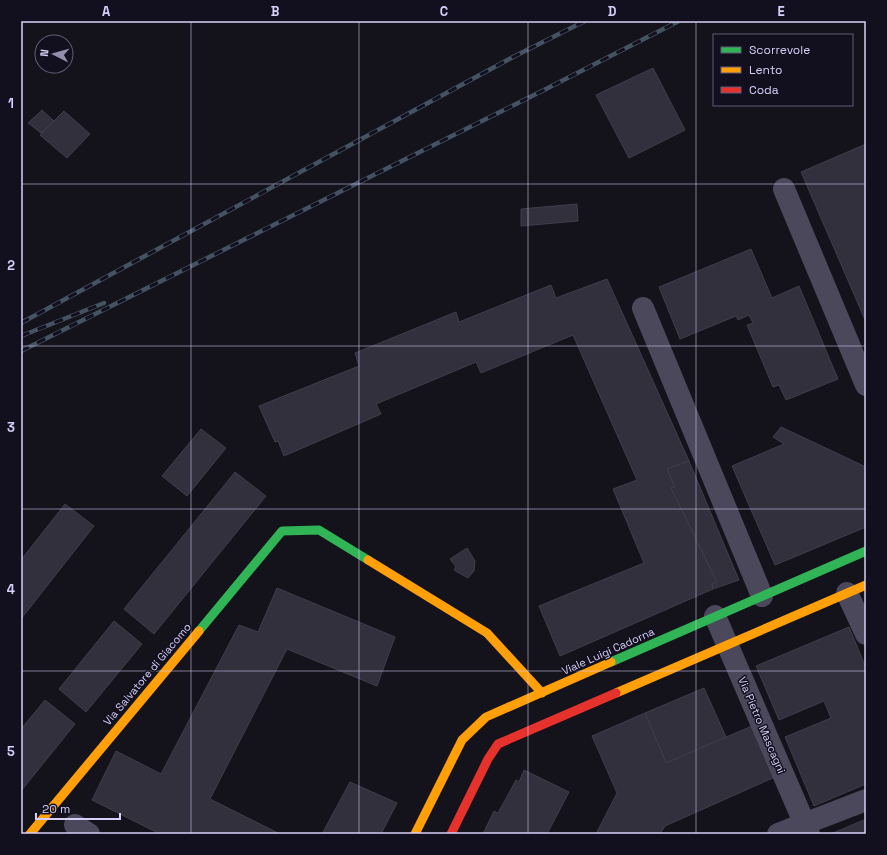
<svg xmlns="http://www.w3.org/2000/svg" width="887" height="855" viewBox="0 0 887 855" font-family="'Space Grotesk',sans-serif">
  <rect width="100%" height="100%" fill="#14121a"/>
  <g fill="#32303c" stroke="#413d4d">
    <path d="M653,68L685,130L629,158L596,95Z"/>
    <path d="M42,110L54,121L41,133L28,123Z"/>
    <path d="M64,111L90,134L67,158L40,135Z"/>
    <path d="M866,144V322L801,172Z"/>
    <path d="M577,204L578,221L521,226V209Z"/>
    <path d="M751,249L772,298L799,286L838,379L786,400L779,385L773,387L747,325L753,323L749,315L738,320L736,316L680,339L659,287Z"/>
    <path d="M607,279L689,461L667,469L675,487L671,488L717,582L712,584L713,589L560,656L539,606L644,563L613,489L637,480L573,335L481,373L476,362L376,404L381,414L284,456L278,441L275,442L259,406L359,366L355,353L456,312L459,322L551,285L556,298Z"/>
    <path d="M781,427L866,467V527L775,565L732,466L784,444L773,437Z"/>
    <path d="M201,429L226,448L187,496L162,476Z"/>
    <path d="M689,461L739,580L713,589L712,584L717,582L671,488L675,487L667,469Z"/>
    <path d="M235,472L266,496L154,634L124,609Z"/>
    <path d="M65,504L94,526L21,619V560Z"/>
    <path d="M467,548L475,561L474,571L468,578L454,570L456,567L450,559Z"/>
    <path d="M277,588L395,637L377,686L287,649L210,799L280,834H160L92,800L116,751L161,774L239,625L258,632Z"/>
    <path d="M114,621L142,644L86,712L59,689Z"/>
    <path d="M849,627L866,668V784L814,806L785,737L831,718L824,701L779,720L756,666Z"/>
    <path d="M704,688L726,737L666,763L645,713Z"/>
    <path d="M45,700L75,724L21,791V729Z"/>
    <path d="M645,713L666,763L752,726L775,777L665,826L660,834H596L617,793L592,736Z"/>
    <path d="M524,770L569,792L547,834H483L494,811L498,813L516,780L519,782Z"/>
    <path d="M350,782L397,803L381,834H322Z"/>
    <path d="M866,819V834H831Z"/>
  </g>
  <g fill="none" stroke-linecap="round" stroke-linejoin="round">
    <g stroke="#4a485a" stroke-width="22">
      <path d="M784,189L866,385"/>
      <path d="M643,308L762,596"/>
      <path d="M847,593L866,634"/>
      <path d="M715,616L809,834"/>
      <path d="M75,825L89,834"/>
      <path d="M778,834L866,800"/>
    </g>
    <g stroke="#30b455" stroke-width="9">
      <path d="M199,631L282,531L319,530L368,560"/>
      <path d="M611,662L866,551"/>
    </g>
    <g stroke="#ff9f0a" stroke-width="9">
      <path d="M368,560L487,633L542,693"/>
      <path d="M616,693L866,585"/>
      <path d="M30,834L199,631"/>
      <path d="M415,834L462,740L486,717L611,662"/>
    </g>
    <path stroke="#e5322d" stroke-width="9" d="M451,834L488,759L498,744L616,693"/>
    <defs>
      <g id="rail">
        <path d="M21,323L513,57L585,21"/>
        <path d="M21,336L104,303"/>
        <path d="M21,351L544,90L679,21"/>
      </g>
    </defs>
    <use href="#rail" stroke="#445361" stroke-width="4.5"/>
    <use href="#rail" stroke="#120f1e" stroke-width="3" stroke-dasharray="9" stroke-linecap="butt"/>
  </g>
  <path fill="none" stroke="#d7d1f9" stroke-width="1" stroke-opacity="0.55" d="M191,21V834M359,21V834M528,21V834M696,21V834M21,184H866M21,346H866M21,509H866M21,671H866"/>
  <g text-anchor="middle" stroke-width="3" stroke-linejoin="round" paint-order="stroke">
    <g font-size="11" fill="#d7d1f9" stroke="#120f1e">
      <text transform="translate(608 651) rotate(-24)" y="4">Viale Luigi Cadorna</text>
      <text transform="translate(147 674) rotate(-50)" y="4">Via Salvatore di Giacomo</text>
      <text transform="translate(762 725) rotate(67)" y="4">Via Pietro Mascagni</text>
    </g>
  </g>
  <rect width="887" height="855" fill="none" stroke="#120f1e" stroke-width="44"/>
  <rect x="713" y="34" width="140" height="72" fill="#120f1e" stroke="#615d76"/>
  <rect x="721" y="47" width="20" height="6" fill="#30b455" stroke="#615d76"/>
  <text x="749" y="54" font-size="12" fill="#d7d1f9">Scorrevole</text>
  <rect x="721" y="67" width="20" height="6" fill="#ff9f0a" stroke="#615d76"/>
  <text x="749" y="74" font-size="12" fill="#d7d1f9">Lento</text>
  <rect x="721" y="87" width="20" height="6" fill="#e5322d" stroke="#615d76"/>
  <text x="749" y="94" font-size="12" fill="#d7d1f9">Coda</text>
  <g transform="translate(54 54) rotate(276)"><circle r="19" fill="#120f1e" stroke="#615d76"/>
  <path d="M0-3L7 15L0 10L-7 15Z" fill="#938eab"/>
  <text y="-6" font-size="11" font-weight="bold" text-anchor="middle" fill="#d7d1f9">N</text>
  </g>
  <path d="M36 813v6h84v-6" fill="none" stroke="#d7d1f9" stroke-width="2"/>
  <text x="42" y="813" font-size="12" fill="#d7d1f9" stroke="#120f1e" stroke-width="3" paint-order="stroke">20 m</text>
  <rect x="22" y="22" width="843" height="811" fill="none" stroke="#d7d1f9" stroke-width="1.5"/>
  <g font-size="13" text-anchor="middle" font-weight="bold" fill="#d7d1f9">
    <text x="106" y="16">A</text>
    <text x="275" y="16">B</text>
    <text x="444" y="16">C</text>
    <text x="612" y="16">D</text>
    <text x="781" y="16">E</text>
    <text x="11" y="108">1</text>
    <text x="11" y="270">2</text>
    <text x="11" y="432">3</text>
    <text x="11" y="594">4</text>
    <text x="11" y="756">5</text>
  </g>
</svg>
